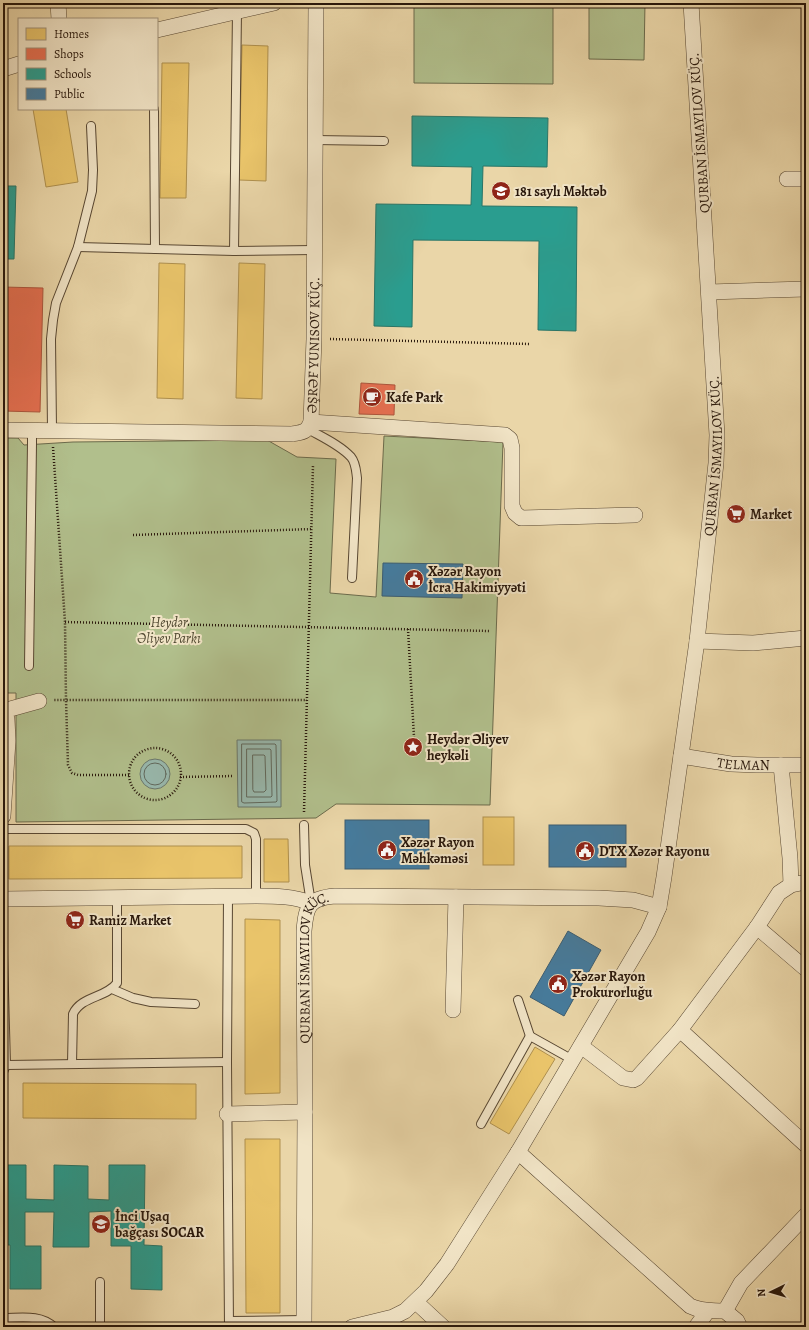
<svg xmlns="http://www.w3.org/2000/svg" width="809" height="1330" viewBox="0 0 809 1330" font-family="Alegreya,serif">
  <rect width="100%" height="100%" fill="#ead6a8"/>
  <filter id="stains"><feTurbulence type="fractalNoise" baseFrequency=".005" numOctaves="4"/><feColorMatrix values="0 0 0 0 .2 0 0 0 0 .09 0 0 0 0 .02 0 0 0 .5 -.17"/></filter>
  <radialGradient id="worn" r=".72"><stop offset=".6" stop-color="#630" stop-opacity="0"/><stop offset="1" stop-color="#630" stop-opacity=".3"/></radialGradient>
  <g fill="#b1bf8c" stroke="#6c6b4c">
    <path d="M414,3H553V84L414,83Z"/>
    <path d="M589,3H645L644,60L589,59Z"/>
    <path d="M384,436L503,442L490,805L336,804L316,818L16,822V693H3V438H18L24,445L73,442L267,440L297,457L336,459L330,593L376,597Z"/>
  </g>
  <g fill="#98b8ad" stroke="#6b786c">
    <path d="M237,740H281V807H238Z"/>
    <circle cx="155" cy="774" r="15"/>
  </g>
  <g fill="#e9c46a" stroke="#af904e">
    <path d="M242,45L268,46L266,181L239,180Z"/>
    <path d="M162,63H189L186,198H160Z"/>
    <path d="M33,109H66L78,182L46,187Z"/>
    <path d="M159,263L185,264L183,399L157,398Z"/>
    <path d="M239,263L265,264L262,399L236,398Z"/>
    <rect x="483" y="817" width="31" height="48"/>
    <path d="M264,839H288L289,882H264Z"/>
    <path d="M9,846H242V878L9,879Z"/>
    <path d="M245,919L280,920V1093L245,1094Z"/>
    <path d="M535,1047L555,1059L509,1134L490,1123Z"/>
    <path d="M23,1083L196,1084V1119L23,1118Z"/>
    <path d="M245,1139H280V1313H246Z"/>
  </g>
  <g fill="#e76f51" stroke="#ae553c">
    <path d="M3,287L43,288L40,412L3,411Z"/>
    <path d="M361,383L395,385L394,415L359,414Z"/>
  </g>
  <g fill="#2a9d8f" stroke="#297567">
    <path d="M412,116L548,118L547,167L483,166L482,206L577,207L576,331L538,330L539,241L413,240L412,327L374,326L376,204L471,205L472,167L412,166Z"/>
    <path d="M3,186H16L14,259H3Z"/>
    <path d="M3,1165H26V1199L54,1200V1165L88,1166V1199L109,1200V1165H145L144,1245L162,1246V1290L131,1289V1246H111V1211L89,1212V1247H53L54,1212H25V1246H41V1289H10V1245H3Z"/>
  </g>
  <g fill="#457b9d" stroke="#3c5d71">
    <path d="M383,563L463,564L462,598L382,596Z"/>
    <rect x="345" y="820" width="84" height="49"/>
    <rect x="549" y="825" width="77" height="42"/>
    <path d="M568,931L601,950L564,1016L530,997Z"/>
  </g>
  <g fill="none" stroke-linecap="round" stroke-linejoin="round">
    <g stroke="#60685c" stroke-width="1">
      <path d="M242,744H275L276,745L277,801L276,802L244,803L242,802Z"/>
      <path d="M247,749H270L271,750L272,796L271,797H247Z"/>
      <path d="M253,755H264L265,756L266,790L264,792H254L253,790Z"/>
      <circle cx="155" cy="774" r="11"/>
    </g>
    <defs>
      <g id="lane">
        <path d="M154,109L155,249"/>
        <path d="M315,140L384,141"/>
        <path d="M78,247L234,251L314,250"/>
        <path d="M234,251L237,11"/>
        <path d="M308,429C322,437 340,445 351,457C356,463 356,471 357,478L352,578"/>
        <path d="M52,430L51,339L53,320L56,303L78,247L92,191L93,170L91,126"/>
        <path d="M29,666L32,443V430"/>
        <path d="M304,825L305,865L311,903"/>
        <path d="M3,829H246L254,833L256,839V896"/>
        <path d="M228,896L227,1062L229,1327"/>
        <path d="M3,954L6,1065"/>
        <path d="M112,989L133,998L151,1002L195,1004"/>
        <path d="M518,1000L530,1036"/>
        <path d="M72,1064L73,1014C81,996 106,998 117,983V897"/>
        <path d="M3,1072L6,1065L227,1062"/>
        <path d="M481,1124L530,1036L573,1060"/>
        <path d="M100,1282V1327"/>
        <path d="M3,1318C21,1318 40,1314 54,1327"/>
        <path d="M229,1321L304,1320"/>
      </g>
      <g id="street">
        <path d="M58,3L59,19"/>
        <path d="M157,30L274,3"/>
        <path d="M3,69L19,64"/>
        <path d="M787,179H806"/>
        <path d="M709,292L806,289"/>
        <path d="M311,422L505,435L510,439L512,448V506L515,513L521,518L635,515"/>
        <path id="s1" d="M3,430L292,434C303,432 306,433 311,422L314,339L316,3"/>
        <path d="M697,641L753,643L806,638"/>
        <path id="s2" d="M681,756L731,764L757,765H806"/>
        <path d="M781,765L790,858L791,885"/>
        <path d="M3,816L8,741L7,719L3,711L39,701"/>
        <path d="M3,899L256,896C275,896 293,896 311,903"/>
        <path d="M757,927L806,969"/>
        <path d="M453,1010L456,897"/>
        <path d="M680,1030L806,1145"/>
        <path d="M581,1046L623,1078L633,1080L637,1078L680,1030L757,927L779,893L791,885L806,882"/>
        <path d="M227,1114L305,1112"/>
        <path d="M518,1152L690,1306C702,1312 712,1310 725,1311L737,1321L740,1327"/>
        <path d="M416,1302L443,1327"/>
        <path d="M725,1311L741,1283L806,1215"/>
        <path id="s3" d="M304,1327L305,1112L304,931C306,906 309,898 335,896L599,898L633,900L659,907"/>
        <path id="s4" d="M352,1327L393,1317L405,1311L426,1291L447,1264L518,1152L648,932L659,907L664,877L697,641L716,463L717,435L691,3"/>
        <path d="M696,1327L707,1312"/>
      </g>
    </defs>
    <use href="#lane" stroke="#584732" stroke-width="10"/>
    <use href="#street" stroke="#584732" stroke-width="16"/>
    <g stroke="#28170b" stroke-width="2.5" stroke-dasharray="1 2" stroke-linecap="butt">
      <path d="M330,339L530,344"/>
      <path d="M53,447L65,622L66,700H54"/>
      <path d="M133,535L312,529"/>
      <path d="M65,622L490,631"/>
      <path d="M408,629L414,737"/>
      <circle cx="155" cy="774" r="26"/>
      <path d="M129,775H78L72,773L68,765L66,700H307"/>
      <path d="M180,777L234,776"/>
      <path d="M304,812L313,465"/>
    </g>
    <use href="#lane" stroke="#f1e4c6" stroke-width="8"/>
    <use href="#street" stroke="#f1e4c6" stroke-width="15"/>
  </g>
  <defs>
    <symbol id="school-disc" viewBox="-11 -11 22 22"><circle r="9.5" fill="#8f2418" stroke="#f1e4c6"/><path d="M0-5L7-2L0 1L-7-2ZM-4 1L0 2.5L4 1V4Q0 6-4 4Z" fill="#fff"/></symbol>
    <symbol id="cafe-disc" viewBox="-11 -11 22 22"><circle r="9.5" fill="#8f2418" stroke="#f1e4c6"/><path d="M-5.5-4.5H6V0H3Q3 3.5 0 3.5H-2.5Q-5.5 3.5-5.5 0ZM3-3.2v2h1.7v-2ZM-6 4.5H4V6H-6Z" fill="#fff"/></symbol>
    <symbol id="supermarket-disc" viewBox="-11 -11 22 22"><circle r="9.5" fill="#8f2418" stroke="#f1e4c6"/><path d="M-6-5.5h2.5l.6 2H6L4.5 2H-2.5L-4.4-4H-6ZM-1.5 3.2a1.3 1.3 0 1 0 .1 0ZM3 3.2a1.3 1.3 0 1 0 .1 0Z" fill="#fff"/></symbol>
    <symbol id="civic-disc" viewBox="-11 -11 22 22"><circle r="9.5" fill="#8f2418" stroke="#f1e4c6"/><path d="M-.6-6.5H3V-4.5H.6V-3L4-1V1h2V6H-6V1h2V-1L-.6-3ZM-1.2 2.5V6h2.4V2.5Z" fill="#fff"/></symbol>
    <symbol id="sight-disc" viewBox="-11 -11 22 22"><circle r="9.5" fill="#8f2418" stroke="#f1e4c6"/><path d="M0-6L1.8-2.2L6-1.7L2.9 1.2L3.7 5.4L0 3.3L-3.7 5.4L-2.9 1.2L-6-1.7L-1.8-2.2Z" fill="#fff"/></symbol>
  </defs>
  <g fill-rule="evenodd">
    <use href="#school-disc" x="490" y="180" width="22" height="22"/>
    <use href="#cafe-disc" x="361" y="386" width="22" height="22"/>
    <use href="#supermarket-disc" x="725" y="503" width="22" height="22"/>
    <use href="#civic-disc" x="403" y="568" width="22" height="22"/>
    <use href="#sight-disc" x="402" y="736" width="22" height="22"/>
    <use href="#civic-disc" x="376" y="839" width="22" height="22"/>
    <use href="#civic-disc" x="574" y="840" width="22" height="22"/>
    <use href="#supermarket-disc" x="64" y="909" width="22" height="22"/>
    <use href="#civic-disc" x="547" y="973" width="22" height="22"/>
    <use href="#school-disc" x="90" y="1213" width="22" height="22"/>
  </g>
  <g text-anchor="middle" stroke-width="4" stroke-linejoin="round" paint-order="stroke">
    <g font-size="14" fill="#28170b" stroke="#f1e4c6">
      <text transform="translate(699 133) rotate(-94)" y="5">QURBAN İSMAYILOV KÜÇ.</text>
      <text dy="5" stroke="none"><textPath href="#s1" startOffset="390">ƏŞRƏF YUNISOV KÜÇ.</textPath></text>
      <text dy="5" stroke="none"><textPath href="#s4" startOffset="989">QURBAN İSMAYILOV KÜÇ.</textPath></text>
      <text dy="5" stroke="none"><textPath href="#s2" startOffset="63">TELMAN</textPath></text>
      <text dy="5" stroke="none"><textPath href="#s3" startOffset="364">QURBAN İSMAYILOV KÜÇ.</textPath></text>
    </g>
    <g font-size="14" font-weight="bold" fill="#28170b" stroke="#f1e4c6" text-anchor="start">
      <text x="515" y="196">181 saylı Məktəb</text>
      <text x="386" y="402">Kafe Park</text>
      <text x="750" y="519">Market</text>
      <text x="428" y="576">Xəzər Rayon<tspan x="428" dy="16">İcra Hakimiyyəti</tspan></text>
      <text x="427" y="744">Heydər Əliyev<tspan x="427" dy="16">heykəli</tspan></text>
      <text x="401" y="847">Xəzər Rayon<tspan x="401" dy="16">Məhkəməsi</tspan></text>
      <text x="599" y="856">DTX Xəzər Rayonu</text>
      <text x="89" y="925">Ramiz Market</text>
      <text x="572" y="981">Xəzər Rayon<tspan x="572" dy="16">Prokurorluğu</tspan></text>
      <text x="115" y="1221">İnci Uşaq<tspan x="115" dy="16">bağçası SOCAR</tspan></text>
    </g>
    <g font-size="14" font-style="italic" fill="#514932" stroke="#f1e4c6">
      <text x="169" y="627">Heydər<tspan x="169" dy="16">Əliyev Parkı</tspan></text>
    </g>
  </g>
  <rect width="809" height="1330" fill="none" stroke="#ead6a8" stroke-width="16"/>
  <rect x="4" y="4" width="801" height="1322" fill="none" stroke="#28170b" stroke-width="2"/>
  <rect x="8" y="8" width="793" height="1314" fill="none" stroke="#28170b"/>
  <rect x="18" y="18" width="140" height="92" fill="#f1e4c6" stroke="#a1927b"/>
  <rect x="26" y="28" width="20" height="12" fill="#e9c46a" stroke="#a1927b"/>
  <text x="54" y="38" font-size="12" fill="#28170b">Homes</text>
  <rect x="26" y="48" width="20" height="12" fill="#e76f51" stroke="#a1927b"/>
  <text x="54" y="58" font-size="12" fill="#28170b">Shops</text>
  <rect x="26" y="68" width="20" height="12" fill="#2a9d8f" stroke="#a1927b"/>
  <text x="54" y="78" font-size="12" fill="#28170b">Schools</text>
  <rect x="26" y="88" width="20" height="12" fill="#457b9d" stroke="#a1927b"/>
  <text x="54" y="98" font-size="12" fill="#28170b">Public</text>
  <g transform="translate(771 1292) rotate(265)" stroke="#f1e4c6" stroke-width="3" paint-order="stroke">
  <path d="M0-3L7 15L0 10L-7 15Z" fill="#28170b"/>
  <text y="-6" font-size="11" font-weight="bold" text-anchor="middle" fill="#28170b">N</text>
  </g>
  <rect width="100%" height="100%" filter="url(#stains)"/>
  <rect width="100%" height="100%" fill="url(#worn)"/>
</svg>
